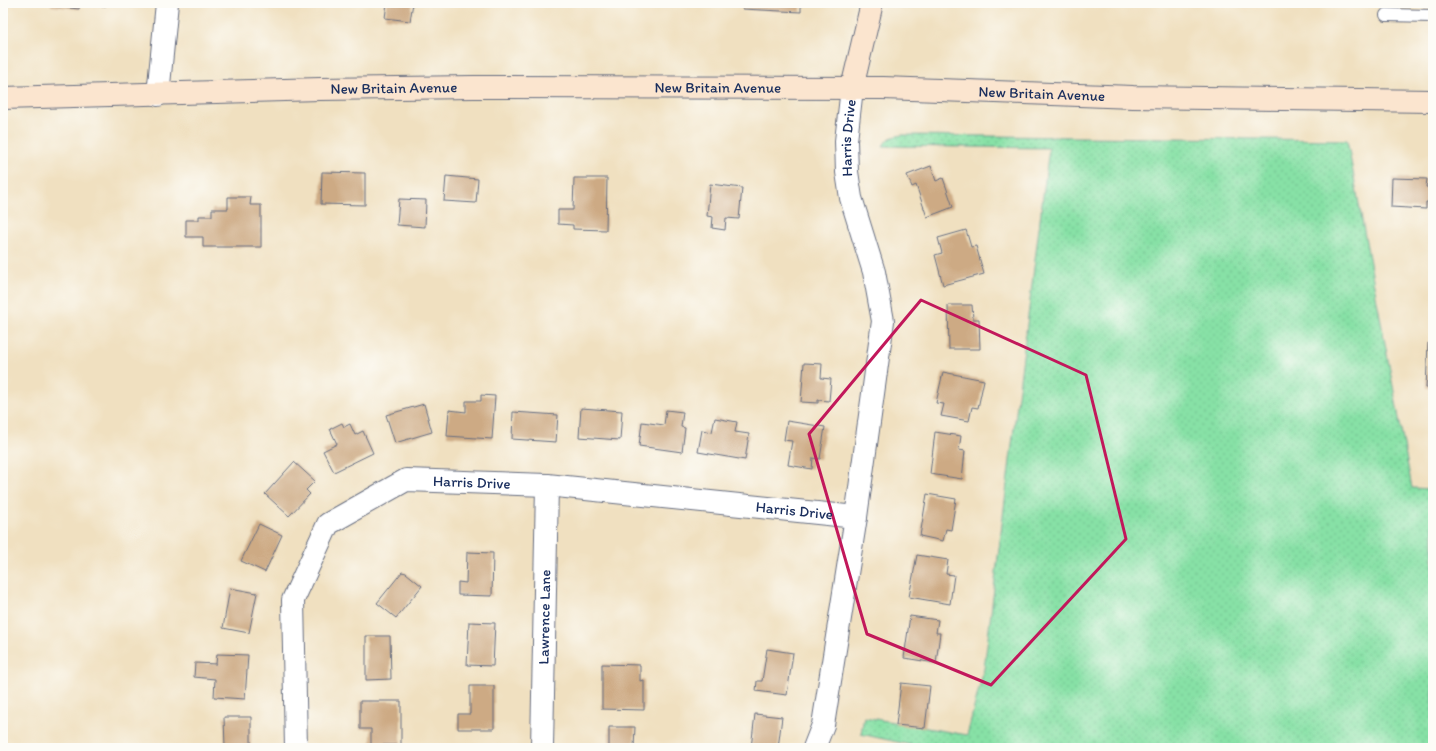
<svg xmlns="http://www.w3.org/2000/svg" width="1436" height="751" viewBox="0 0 1436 751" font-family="Itim,sans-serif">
  <defs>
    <pattern id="park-dots" width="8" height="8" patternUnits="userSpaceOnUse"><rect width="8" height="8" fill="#87e1a6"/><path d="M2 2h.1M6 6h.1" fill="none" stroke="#74c191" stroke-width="1.8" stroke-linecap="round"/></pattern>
  </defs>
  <rect width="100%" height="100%" fill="#fdfcf7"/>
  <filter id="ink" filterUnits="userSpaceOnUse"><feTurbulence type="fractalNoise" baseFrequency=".025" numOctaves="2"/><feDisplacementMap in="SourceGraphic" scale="8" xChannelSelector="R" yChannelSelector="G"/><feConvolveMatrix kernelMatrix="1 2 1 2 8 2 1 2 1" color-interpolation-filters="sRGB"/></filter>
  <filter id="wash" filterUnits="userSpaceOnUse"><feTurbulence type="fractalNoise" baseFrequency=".012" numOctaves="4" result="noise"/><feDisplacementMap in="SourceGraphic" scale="16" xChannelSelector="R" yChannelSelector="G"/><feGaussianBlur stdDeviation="0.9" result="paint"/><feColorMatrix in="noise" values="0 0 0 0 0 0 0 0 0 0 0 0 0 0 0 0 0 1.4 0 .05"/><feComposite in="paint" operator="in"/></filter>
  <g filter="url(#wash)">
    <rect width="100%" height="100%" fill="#f0e0c0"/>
    <path fill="url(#park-dots)" stroke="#518882" d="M903,135L1347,140L1412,488L1433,489V748H925L861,734L864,717L967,735L984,669L1049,148L883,146C887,138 894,136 903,135Z"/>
    <g id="blocks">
      <g fill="#cdaa84">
        <path d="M51,3H80L79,9L51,6Z"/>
        <path d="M83,3H106V6L83,4Z"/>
        <path d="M387,3H413L410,21L385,18Z"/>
        <path d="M742,3H801V12L742,9Z"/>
        <path d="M931,166L936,181L943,178L953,207L927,217L916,185L912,187L907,175Z"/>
        <path d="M322,172L365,173V205L321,204Z"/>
        <path d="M446,176L478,179L476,203L444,201Z"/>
        <path d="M574,178H607L606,230L573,229V225L558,224V210H573Z"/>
        <path d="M1392,178L1427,179L1426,187L1433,188V202H1426V209L1391,207Z"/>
        <path d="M710,184L742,188L739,219L726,218L725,230L712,228L713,217L707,216Z"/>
        <path d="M228,197H251L250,205H261V247H203V237H186V220H199V216H212V209H228Z"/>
        <path d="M399,199L426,200L425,227L397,225Z"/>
        <path d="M966,230L971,247L976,246L984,274L943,285L935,255L942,253L938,238Z"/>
        <path d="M948,305H972L973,319H979L980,349H949Z"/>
        <path d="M1428,343H1433V388H1426Z"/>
        <path d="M804,363L822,364L821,378L831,379L829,401L818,400V403L801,402Z"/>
        <path d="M943,372L984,380L978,408L972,407L969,421L941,416L944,404L936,403Z"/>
        <path d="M481,395L495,396L492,439L447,436L449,410L466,412V401H481Z"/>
        <path d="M424,404L432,432L395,443L386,415Z"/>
        <path d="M581,408L622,411L620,440L579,437Z"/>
        <path d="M666,410L683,412L681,427L685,428L682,452L639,446L642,422L664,425Z"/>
        <path d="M513,412L558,415L556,442L512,439Z"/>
        <path d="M715,418L737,422L735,432L749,434L745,460L698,452L702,430L712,432Z"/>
        <path d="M787,421L825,427L820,459L813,458L812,469L788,465L792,441L784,440Z"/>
        <path d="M342,423L344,427L350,424L355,435L363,431L373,453L334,472L323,451L337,444L330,429Z"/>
        <path d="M935,432L961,436L959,450L965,451L962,479L930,474Z"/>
        <path d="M294,462L315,481L306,490L310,494L289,516L265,494Z"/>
        <path d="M927,494L956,499L951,530L946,529L943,541L920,536Z"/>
        <path d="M259,524L282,535L265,572L241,561Z"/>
        <path d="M467,552L493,553L492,596L458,595V582L466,583Z"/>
        <path d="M917,555L948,560L946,574L954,575L950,604L909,597Z"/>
        <path d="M402,572L406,573L422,586L396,618L377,603Z"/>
        <path d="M230,588L257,593L249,633L223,628Z"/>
        <path d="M910,616L938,620L936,633H940L936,663L904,658Z"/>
        <path d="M469,622L495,623L493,666L467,665Z"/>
        <path d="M366,636H390L391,679L366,680Z"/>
        <path d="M767,649L793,653L787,695L756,691L757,681H762Z"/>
        <path d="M217,654L248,655L245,699L214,697L215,679L194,677L195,663L216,664Z"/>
        <path d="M602,664L640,665V681L644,680V710L602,709Z"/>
        <path d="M901,683L930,686L925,728L896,725Z"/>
        <path d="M470,686H494V729H458V714H470Z"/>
        <path d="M360,701H401V745H371V729H360Z"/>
        <path d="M755,714L782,717L778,748H751Z"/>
        <path d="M224,717H251V748H225Z"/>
        <path d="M609,727H635L634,748H609Z"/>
      </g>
    </g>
  </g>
  <g filter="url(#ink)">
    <use href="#blocks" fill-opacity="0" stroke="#666d80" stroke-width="1"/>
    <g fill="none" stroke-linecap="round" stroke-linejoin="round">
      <defs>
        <path id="lane" d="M1386,15L1433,16"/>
        <g id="street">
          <path d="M158,95L167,3"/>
          <path id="s1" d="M296,748L293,600L328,524L406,480L547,485L856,517"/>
          <path id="s2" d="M542,748L547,485"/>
          <path id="s3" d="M814,748L823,725L856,517L883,321L874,272L851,198L847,172L846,141L852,88"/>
        </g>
        <g id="secondary">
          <path d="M852,88L872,3"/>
          <path id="s4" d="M3,98L320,89L473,87L883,88L1133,97L1433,101"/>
        </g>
      </defs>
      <use href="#lane" stroke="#666d80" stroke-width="14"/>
      <use href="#street" stroke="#666d80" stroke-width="24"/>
      <use href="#secondary" stroke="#666d80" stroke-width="24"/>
      <use href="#lane" stroke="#fff" stroke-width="12"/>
      <use href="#street" stroke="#fff" stroke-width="22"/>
      <use href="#secondary" stroke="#fbe5cf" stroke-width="22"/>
    </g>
  </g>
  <path fill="none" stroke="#c2185b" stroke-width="3" stroke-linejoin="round" d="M921,300L1086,375L1126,539L991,685L867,634L809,434Z"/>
  <g text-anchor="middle" stroke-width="4" stroke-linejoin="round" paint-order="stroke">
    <g font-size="15" fill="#1b2f5e" stroke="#fdfcf7">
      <text dy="5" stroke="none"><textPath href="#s4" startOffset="391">New Britain Avenue</textPath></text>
      <text dy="5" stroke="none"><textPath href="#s4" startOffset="715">New Britain Avenue</textPath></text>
      <text dy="5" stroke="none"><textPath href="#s4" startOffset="1039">New Britain Avenue</textPath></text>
      <text dy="5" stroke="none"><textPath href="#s3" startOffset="621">Harris Drive</textPath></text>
      <text dy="5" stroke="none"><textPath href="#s1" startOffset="387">Harris Drive</textPath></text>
      <text dy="5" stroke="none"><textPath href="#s1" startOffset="711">Harris Drive</textPath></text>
      <text dy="5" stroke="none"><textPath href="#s2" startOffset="131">Lawrence Lane</textPath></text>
    </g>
  </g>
  <rect width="1436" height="751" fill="none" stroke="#fdfcf7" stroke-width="16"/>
</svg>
